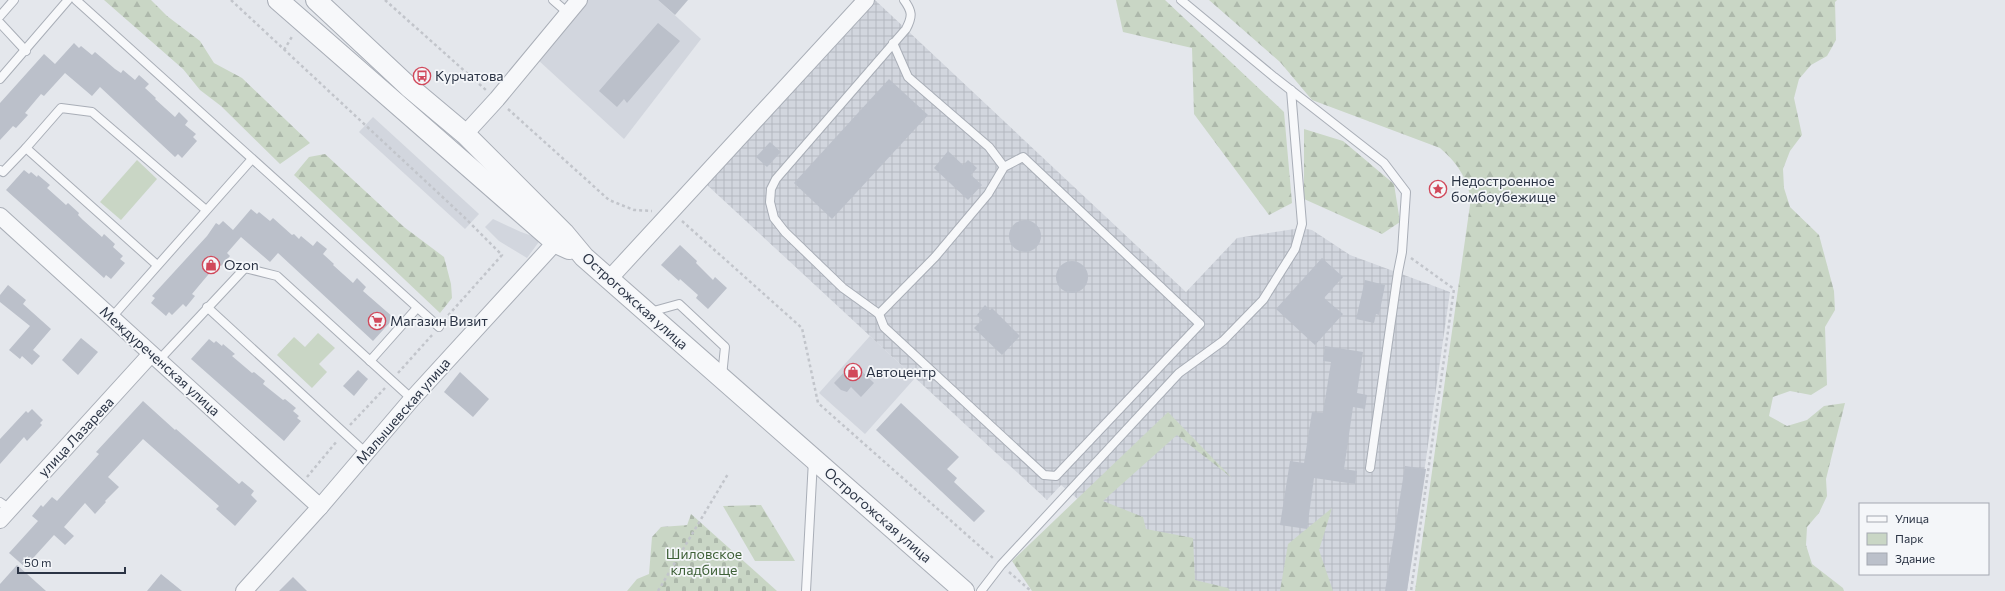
<svg xmlns="http://www.w3.org/2000/svg" width="2005" height="591" viewBox="0 0 2005 591" font-family="Commissioner,sans-serif">
  <defs>
    <pattern id="industrial-grid" width="8" height="8" patternUnits="userSpaceOnUse"><rect width="8" height="8" fill="#d2d6de"/><path d="M0 4h8M4 0v8" fill="none" stroke="#b4b8c0"/></pattern>
    <pattern id="forest-firs" width="22" height="20" patternUnits="userSpaceOnUse"><rect width="22" height="20" fill="#c9d6c5"/><path d="M5 1l3.5 6h-7zM16 11l3.5 6h-7z" fill="#adb8ab"/></pattern>
    <pattern id="cemetery-stones" width="16" height="16" patternUnits="userSpaceOnUse"><rect width="16" height="16" fill="#c9d6c5"/><path d="M2 7V4a2 2 0 0 1 4 0v3zM10 15v-3a2 2 0 0 1 4 0v3z" fill="#adb8ab"/></pattern>
  </defs>
  <rect width="100%" height="100%" fill="#e4e7ec"/>
  <g fill="#d2d6de">
    <path d="M588,0H658L701,39L624,139L537,59Z"/>
    <path d="M373,117L479,214L465,229L359,132Z"/>
    <path d="M493,219L521,232L541,239L527,258L499,241L485,227Z"/>
    <path d="M870,336L915,378L865,434L819,393Z"/>
  </g>
  <path fill="url(#industrial-grid)" d="M875,0L1186,292L1237,238L1301,228L1312,230L1350,255L1450,292L1407,591H1187L1061,485L1047,500L706,184Z"/>
  <g fill="url(#forest-firs)">
    <path d="M104,0H151L167,16L200,41L214,63L242,78L310,143L280,164L221,106L200,90L183,69Z"/>
    <path d="M1116,0H1165L1284,112L1292,203L1269,215L1194,114L1192,48L1123,32Z"/>
    <path d="M1209,0H1837L1835,2L1836,40L1827,56L1811,65L1799,79L1794,98L1802,135L1790,151L1783,169L1784,188L1790,207L1819,235L1834,291L1835,310L1825,327L1827,385L1811,395L1790,391L1773,397L1769,416L1787,426L1807,420L1824,406L1845,403L1826,479L1827,496L1819,513L1807,527L1806,545L1812,564L1843,588L1844,591H1415L1471,198C1465,175 1458,164 1440,148L1312,100L1280,62Z"/>
    <path d="M1304,129L1343,141L1394,184L1400,222L1382,234L1304,199Z"/>
    <path d="M325,154L404,227L444,257L451,284L452,298L440,313L294,175L309,157Z"/>
    <path d="M1168,412L1232,478L1177,435L1103,501L1143,517L1146,529L1193,538L1195,580L1228,588L1230,591H1032L1012,561Z"/>
    <path d="M761,505L795,561H755L723,506Z"/>
    <path d="M1332,508L1319,550L1333,591H1280L1288,544Z"/>
    <path d="M688,525L684,591H627L637,579L649,574L652,537L661,527Z"/>
  </g>
  <path fill="url(#cemetery-stones)" d="M691,514L777,591H664Z"/>
  <g fill="#c9d6c5">
    <path d="M137,160L157,179L121,220L100,202Z"/>
    <path d="M318,333L335,348L319,364L327,372L312,388L277,355L294,337L305,347Z"/>
  </g>
  <g fill="#bbc0ca">
    <path d="M658,0H688L675,15Z"/>
    <path d="M658,23L680,41L627,103L624,99L617,107L599,91Z"/>
    <path d="M74,43L79,48L81,46L92,55L95,52L115,69L121,73L123,70L135,80L139,75L149,84L145,88L156,98L155,99L175,117L179,112L188,121L185,125L196,134L193,137L197,141L182,158L178,154L175,157L100,87L92,96L65,73L44,96L41,94L25,113L28,115L16,128L13,126L0,140V103L44,54L55,64Z"/>
    <path d="M889,79L928,115L832,219L794,183Z"/>
    <path d="M770,142L781,152L767,167L756,157Z"/>
    <path d="M948,151L963,165L968,160L977,168L971,175L982,185L968,200L934,168Z"/>
    <path d="M24,170L29,174L31,172L37,177L38,175L50,185L47,188L66,205L68,203L79,213L78,215L83,220L102,237L104,234L115,244L113,247L123,256L120,259L125,263L111,279L106,275L104,278L6,190Z"/>
    <path d="M251,209L257,214L259,212L270,221L273,218L292,235L294,234L299,239L301,236L313,246L317,241L327,249L323,254L334,264L333,265L353,283L357,278L366,287L363,291L394,318L373,341L278,253L270,262L241,237L227,253L230,256L221,266L218,263L192,294L195,296L186,307L183,304L172,315L169,312L166,316L151,303L155,298L152,296L207,236L216,223L219,225L223,221L233,230Z"/>
    <circle cx="1025" cy="236" r="16"/>
    <path d="M680,245L697,261L696,263L713,280L715,277L727,288L708,309L696,298L698,295L680,279L679,281L661,265Z"/>
    <path d="M1322,258L1343,277L1324,298L1343,314L1315,345L1276,309Z"/>
    <circle cx="1072" cy="277" r="16"/>
    <path d="M1365,280L1385,285L1379,315L1376,314L1374,323L1356,319Z"/>
    <path d="M8,285L26,300L23,304L51,329L33,350L40,356L32,365L22,356L20,359L9,350L30,326L0,302V295Z"/>
    <path d="M985,305L990,310L992,308L1020,336L1002,355L974,328L982,320L977,315Z"/>
    <path d="M81,338L98,352L78,375L62,360Z"/>
    <path d="M209,339L214,343L216,341L222,346L223,344L235,354L232,356L252,373L254,372L265,381L263,384L283,400L285,399L296,408L293,411L299,416L297,418L301,421L284,441L191,359Z"/>
    <path d="M1325,346L1363,352L1357,393L1367,395L1365,409L1353,407L1344,469L1357,471L1355,484L1314,478L1307,529L1280,525L1290,461L1304,463L1312,412L1323,413L1331,362L1323,361Z"/>
    <path d="M853,363L874,383L861,397L851,387L847,392L841,390L834,383Z"/>
    <path d="M358,370L368,379L354,396L343,386Z"/>
    <path d="M460,372L489,399L473,417L444,392Z"/>
    <path d="M143,401L175,430L176,429L239,484L242,481L254,491L251,495L257,501L235,526L216,509L219,506L143,439L108,477L119,487L105,501L106,502L95,514L85,503L64,527L74,536L65,545L54,535L25,567L9,553L38,521L32,516L41,505L43,507L52,497L57,501L99,454L96,452Z"/>
    <path d="M901,403L959,457L947,469L957,478L954,482L985,511L974,522L876,430Z"/>
    <path d="M32,409L43,420L40,423L42,425L27,441L24,437L0,464V439L26,411L28,413Z"/>
    <path d="M1405,466L1426,469L1407,591H1385Z"/>
    <path d="M17,565L46,591H0V584Z"/>
    <path d="M161,574L182,591H147Z"/>
    <path d="M293,577L307,591H279Z"/>
  </g>
  <g fill="none" stroke-linecap="round" stroke-linejoin="round">
    <defs>
      <g id="service">
        <path d="M76,0L439,327"/>
        <path d="M553,0L568,13"/>
        <path d="M1181,0L1274,77L1384,163L1406,192L1402,252L1398,272L1370,468"/>
        <path d="M0,16L14,0"/>
        <path d="M0,23L26,51"/>
        <path d="M893,43L908,77L989,147L1004,167L988,194L935,257L879,314L884,327L1044,475L1056,476L1200,324L1023,157L1004,167"/>
        <path d="M0,79L68,0"/>
        <path d="M0,170L3,172L26,148"/>
        <path d="M157,265L26,148L61,108L92,112L206,210"/>
        <path d="M207,307L366,453"/>
        <path d="M650,312L679,304L725,347L722,376"/>
        <path d="M879,314L843,288L785,232L774,218L770,202L771,189L776,179L906,29C913,16 912,11 904,0"/>
        <path d="M112,317L252,159"/>
        <path d="M159,360L245,268L277,276L412,399"/>
        <path d="M370,361L417,308"/>
        <path d="M0,502L10,509"/>
        <path d="M806,591L813,460"/>
        <path d="M981,591L1001,565L1179,373L1223,341L1263,300L1295,249L1302,224L1291,90"/>
      </g>
      <g id="minor">
        <path d="M465,134L497,99L579,0"/>
        <path d="M0,216L320,507"/>
        <path d="M610,278L866,0"/>
        <path d="M0,520L151,354"/>
        <path d="M244,591L320,507L412,399L563,234"/>
      </g>
      <g id="tertiary">
        <path d="M278,0L556,243L569,249"/>
        <path d="M316,0L409,87L465,134L564,233L584,257L964,591"/>
      </g>
    </defs>
    <use href="#service" stroke="#a9aeb7" stroke-width="10"/>
    <use href="#minor" stroke="#a9aeb7" stroke-width="18"/>
    <use href="#tertiary" stroke="#a9aeb7" stroke-width="22"/>
    <g stroke="#c2c5cb" stroke-width="2.5" stroke-dasharray="3 3" stroke-linecap="butt">
      <path d="M231,0L464,217L502,255L445,319"/>
      <path d="M385,0L486,90"/>
      <path d="M284,50L293,35"/>
      <path d="M508,109L609,200L634,210L652,211"/>
      <path d="M682,221L802,328L818,403L993,558"/>
      <path d="M1411,258L1454,289L1411,591"/>
      <path d="M398,373L433,334"/>
      <path d="M350,425L385,388"/>
      <path d="M307,477L337,441"/>
      <path d="M1009,572L1031,591"/>
      <path d="M658,591L728,474"/>
    </g>
    <use href="#service" stroke="#f7f8fa" stroke-width="8"/>
    <use href="#minor" stroke="#f7f8fa" stroke-width="16"/>
    <use href="#tertiary" stroke="#f7f8fa" stroke-width="20"/>
  </g>
  <defs>
    <symbol id="bus-ring" viewBox="-11 -11 22 22"><circle r="9.5" fill="#f4f6f9" stroke="#d1495b" stroke-width="1.5"/><path d="M-5-6H5V4H4V6H2V4H-2V6H-4V4H-5ZM-3.5-4V0h7V-4ZM-3.5 1.2v1.5H-2V1.2ZM2 1.2v1.5H3.5V1.2Z" fill="#d1495b"/></symbol>
    <symbol id="sight-ring" viewBox="-11 -11 22 22"><circle r="9.5" fill="#f4f6f9" stroke="#d1495b" stroke-width="1.5"/><path d="M0-6L1.8-2.2L6-1.7L2.9 1.2L3.7 5.4L0 3.3L-3.7 5.4L-2.9 1.2L-6-1.7L-1.8-2.2Z" fill="#d1495b"/></symbol>
    <symbol id="shop-ring" viewBox="-11 -11 22 22"><circle r="9.5" fill="#f4f6f9" stroke="#d1495b" stroke-width="1.5"/><path d="M-5-2.5h2.3a2.7 3.5 0 0 1 5.4 0H5L5.5 6h-11ZM-1.5-2.5h3a1.5 2.3 0 0 0-3 0Z" fill="#d1495b"/></symbol>
    <symbol id="supermarket-ring" viewBox="-11 -11 22 22"><circle r="9.5" fill="#f4f6f9" stroke="#d1495b" stroke-width="1.5"/><path d="M-6-5.5h2.5l.6 2H6L4.5 2H-2.5L-4.4-4H-6ZM-1.5 3.2a1.3 1.3 0 1 0 .1 0ZM3 3.2a1.3 1.3 0 1 0 .1 0Z" fill="#d1495b"/></symbol>
  </defs>
  <g fill-rule="evenodd">
    <use href="#bus-ring" x="412" y="66" width="20" height="20"/>
    <use href="#sight-ring" x="1428" y="179" width="20" height="20"/>
    <use href="#shop-ring" x="201" y="255" width="20" height="20"/>
    <use href="#supermarket-ring" x="367" y="311" width="20" height="20"/>
    <use href="#shop-ring" x="843" y="362" width="20" height="20"/>
  </g>
  <g text-anchor="middle" stroke-width="3.5" stroke-linejoin="round" paint-order="stroke">
    <g font-size="14" fill="#2b3445" stroke="#f4f6f9" text-anchor="start">
      <text x="435" y="81">Курчатова</text>
      <text x="1451" y="186">Недостроенное<tspan x="1451" dy="16">бомбоубежище</tspan></text>
      <text x="224" y="270">Ozon</text>
      <text x="390" y="326">Магазин Визит</text>
      <text x="866" y="377">Автоцентр</text>
    </g>
    <g font-size="14" fill="#2b3445" stroke="#f4f6f9">
      <text transform="translate(635 301) rotate(42)" y="5">Острогожская улица</text>
      <text transform="translate(160 361) rotate(42)" y="5">Междуреченская улица</text>
      <text transform="translate(403 411) rotate(-49)" y="5">Малышевская улица</text>
      <text transform="translate(76 437) rotate(-47)" y="5">улица Лазарева</text>
      <text transform="translate(878 515) rotate(41)" y="5">Острогожская улица</text>
    </g>
    <g font-size="14" fill="#3f6138" stroke="#f4f6f9">
      <text x="704" y="559">Шиловское<tspan x="704" dy="16">кладбище</tspan></text>
    </g>
  </g>
  <rect x="1859" y="503" width="130" height="72" fill="#f4f6f9" stroke="#a4a8b1"/>
  <rect x="1867" y="516" width="20" height="6" fill="#f7f8fa" stroke="#a4a8b1"/>
  <text x="1895" y="523" font-size="12" fill="#2b3445">Улица</text>
  <rect x="1867" y="533" width="20" height="12" fill="#c9d6c5" stroke="#a4a8b1"/>
  <text x="1895" y="543" font-size="12" fill="#2b3445">Парк</text>
  <rect x="1867" y="553" width="20" height="12" fill="#bbc0ca" stroke="#a4a8b1"/>
  <text x="1895" y="563" font-size="12" fill="#2b3445">Здание</text>
  <path d="M18 567v6h107v-6" fill="none" stroke="#2b3445" stroke-width="2"/>
  <text x="24" y="567" font-size="12" fill="#2b3445" stroke="#f4f6f9" stroke-width="3" paint-order="stroke">50 m</text>
</svg>
